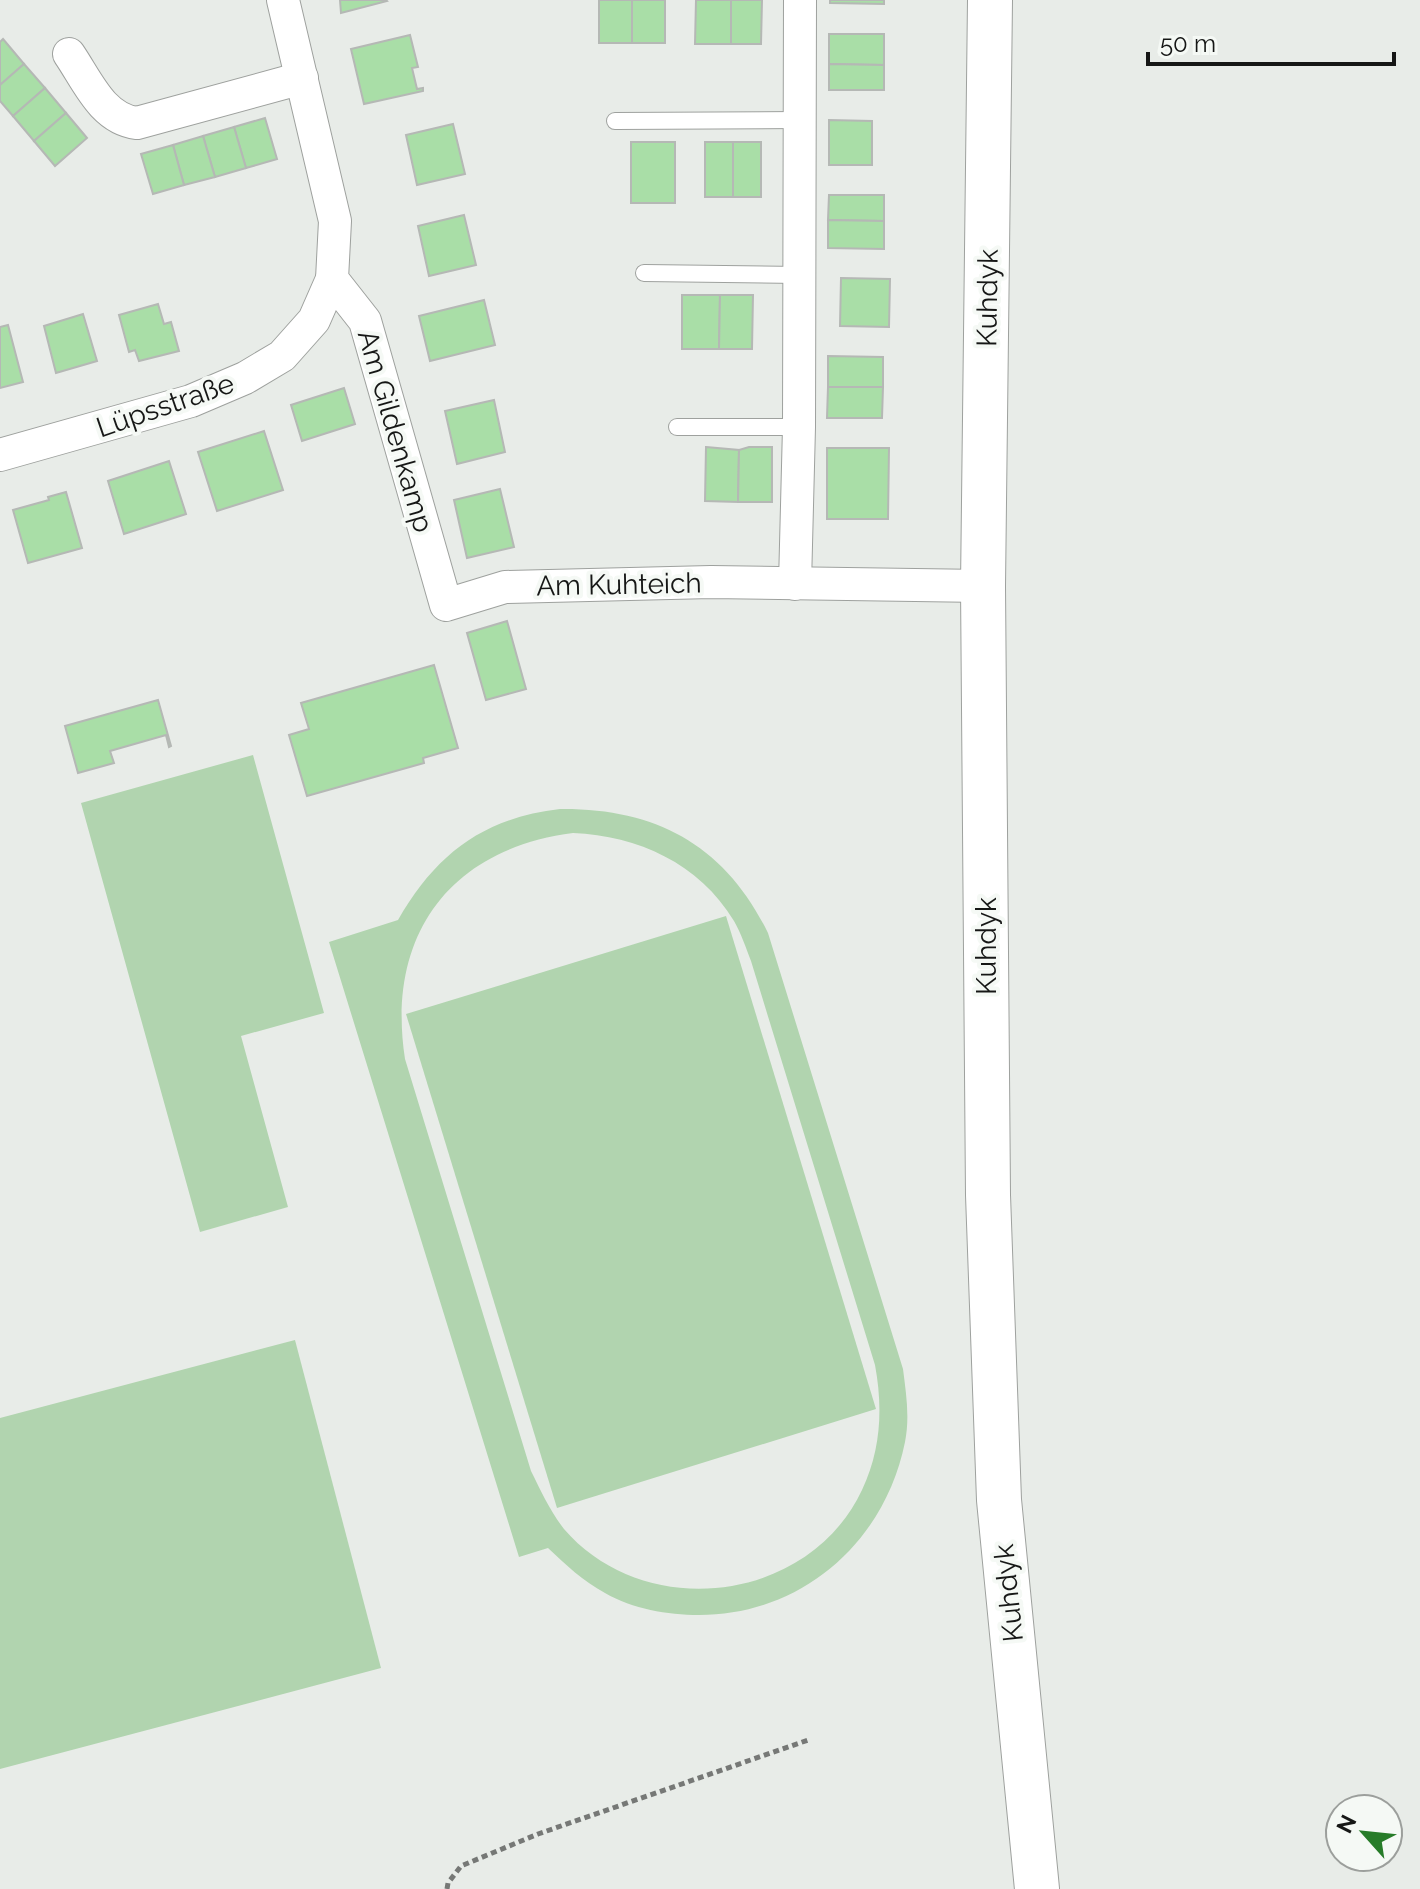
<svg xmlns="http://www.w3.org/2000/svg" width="1420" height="1889" viewBox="0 0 1420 1889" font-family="Raleway,sans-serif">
  <rect width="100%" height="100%" fill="#e8ece8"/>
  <g fill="#b1d4af" fill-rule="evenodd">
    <path d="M253,755L324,1013L241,1036L288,1207L200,1232L81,803Z"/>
    <path d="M560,809C656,808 725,845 768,933L903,1369C906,1393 910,1417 905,1442C885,1542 802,1615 699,1615C667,1615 633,1609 605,1593C583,1581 566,1565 548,1548L519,1557L329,942L398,920C436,854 483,818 560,809ZM573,833C638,836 699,863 734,921C741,933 746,948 751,961L875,1365C883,1408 881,1450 862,1490C809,1603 645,1623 564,1529C550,1511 541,1491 531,1471L405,1059C386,936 449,849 573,833Z"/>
    <path d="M726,916L876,1409L557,1508L406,1014Z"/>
    <path d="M295,1340L381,1668L0,1769V1418Z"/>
  </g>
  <g fill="#a9dea7" stroke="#b5b8b5" stroke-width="2">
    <path d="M340,0H386L387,1L341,13Z"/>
    <rect x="599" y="0" width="33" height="43"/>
    <rect x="632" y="0" width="33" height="43"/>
    <path d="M696,0H731V44H695Z"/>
    <path d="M731,0H762L761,44H731Z"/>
    <path d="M830,0H884V4L830,3Z"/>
    <path d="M829,34H884V65L829,64Z"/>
    <path d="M410,35L418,67L412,68L417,89L423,88V91L364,104L351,49Z"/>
    <path d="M3,39L24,64L0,85V42Z"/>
    <path d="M24,64L45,88L13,116L0,101V85Z"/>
    <path d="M829,64L884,65V90H829Z"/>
    <path d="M45,88L66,113L34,141L13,116Z"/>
    <path d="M66,113L87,138L55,166L34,141Z"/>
    <path d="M265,118L277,159L246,168L234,127Z"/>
    <path d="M829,120L872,121V165H829Z"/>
    <path d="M453,124L465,174L417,185L406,135Z"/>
    <path d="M234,127L246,168L215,177L203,136Z"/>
    <path d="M203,136L215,177L184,185L173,145Z"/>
    <rect x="631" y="142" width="44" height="61"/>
    <rect x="705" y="142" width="28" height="55"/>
    <rect x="733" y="142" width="28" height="55"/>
    <path d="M173,145L184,185L153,194L141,154Z"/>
    <path d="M829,195H884V221L828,220Z"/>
    <path d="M464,215L476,265L429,276L418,226Z"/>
    <path d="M828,220L884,221V249L828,248Z"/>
    <path d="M841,278L890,279L889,327L840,326Z"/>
    <path d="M682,295H720L719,349H682Z"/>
    <path d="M720,295H753L752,349H719Z"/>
    <path d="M484,300L495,345L430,361L419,316Z"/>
    <path d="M158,304L164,324L171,322L179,351L139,361L135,350L129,352L119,315Z"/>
    <path d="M83,314L97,361L56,373L44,326Z"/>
    <path d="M8,325L23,382L0,388V327Z"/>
    <path d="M828,356L883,357V387H828Z"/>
    <path d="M828,387H883L882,418H827Z"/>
    <path d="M344,388L355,424L302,441L291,405Z"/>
    <path d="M494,400L505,452L457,464L445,411Z"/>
    <path d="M264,431L283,490L217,511L198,452Z"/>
    <path d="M706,447L739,450L738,502L705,501Z"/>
    <path d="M749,447H772V502H738L739,450Z"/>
    <path d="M827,448H889L888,519H827Z"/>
    <path d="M169,461L186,514L124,534L108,481Z"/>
    <path d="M500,489L514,547L467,558L454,500Z"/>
    <path d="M66,492L82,548L28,563L13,510L49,500L48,497Z"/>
    <path d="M507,621L526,689L486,700L467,633Z"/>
    <path d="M434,665L458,748L423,758L424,763L307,796L289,735L309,729L301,703Z"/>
    <path d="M158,700L171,746L169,747L166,735L110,751L114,763L78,773L65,726Z"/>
  </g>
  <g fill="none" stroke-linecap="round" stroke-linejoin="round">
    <defs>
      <g id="lane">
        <path d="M615,121L799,120"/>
        <path d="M644,273L799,275"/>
        <path d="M677,427H799"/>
      </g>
      <g id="street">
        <path d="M283,0L335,221L332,279L365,321L446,605L505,587L711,582L983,586"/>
        <path d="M69,54C87,80 102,119 137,123L302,78"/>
        <path d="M0,455L191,401L245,378L282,356L314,320L332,279"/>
        <path d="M795,584L799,427L800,0"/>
      </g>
      <path id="secondary" d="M990,0L983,586L988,1195L999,1500L1037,1889"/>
    </defs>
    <use href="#lane" stroke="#9ea19e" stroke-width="18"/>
    <use href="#street" stroke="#9ea19e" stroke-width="34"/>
    <use href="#secondary" stroke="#9ea19e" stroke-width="46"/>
    <path stroke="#767876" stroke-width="5" stroke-dasharray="6 4" stroke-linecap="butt" d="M447,1889L448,1883L461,1866L538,1834L811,1739"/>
    <use href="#lane" stroke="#fff" stroke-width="16"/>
    <use href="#street" stroke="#fff" stroke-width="32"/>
    <use href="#secondary" stroke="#fff" stroke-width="44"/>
  </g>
  <g text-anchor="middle" stroke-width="8" stroke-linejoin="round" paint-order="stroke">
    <g font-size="28" fill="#161716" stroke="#f5f9f5">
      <text transform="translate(987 298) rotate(-89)" y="10">Kuhdyk</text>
      <text transform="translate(165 405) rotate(-19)" y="10">Lüpsstraße</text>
      <text transform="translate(396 431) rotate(74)" y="10">Am Gildenkamp</text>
      <text transform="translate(619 584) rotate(-1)" y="10">Am Kuhteich</text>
      <text transform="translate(986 946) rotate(-90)" y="10">Kuhdyk</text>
      <text transform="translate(1008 1593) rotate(-96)" y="10">Kuhdyk</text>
    </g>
  </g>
  <g transform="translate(1364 1833) rotate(297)"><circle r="38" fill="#f5f9f5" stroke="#9c9f9c" stroke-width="2"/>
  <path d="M0-6L14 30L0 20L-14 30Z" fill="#277c29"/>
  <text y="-12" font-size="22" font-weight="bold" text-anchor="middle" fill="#161716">N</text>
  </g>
  <path d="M1148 52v12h246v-12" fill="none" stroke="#161716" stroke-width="4"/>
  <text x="1160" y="52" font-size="24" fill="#161716" stroke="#f5f9f5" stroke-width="6" paint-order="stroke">50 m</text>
</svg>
